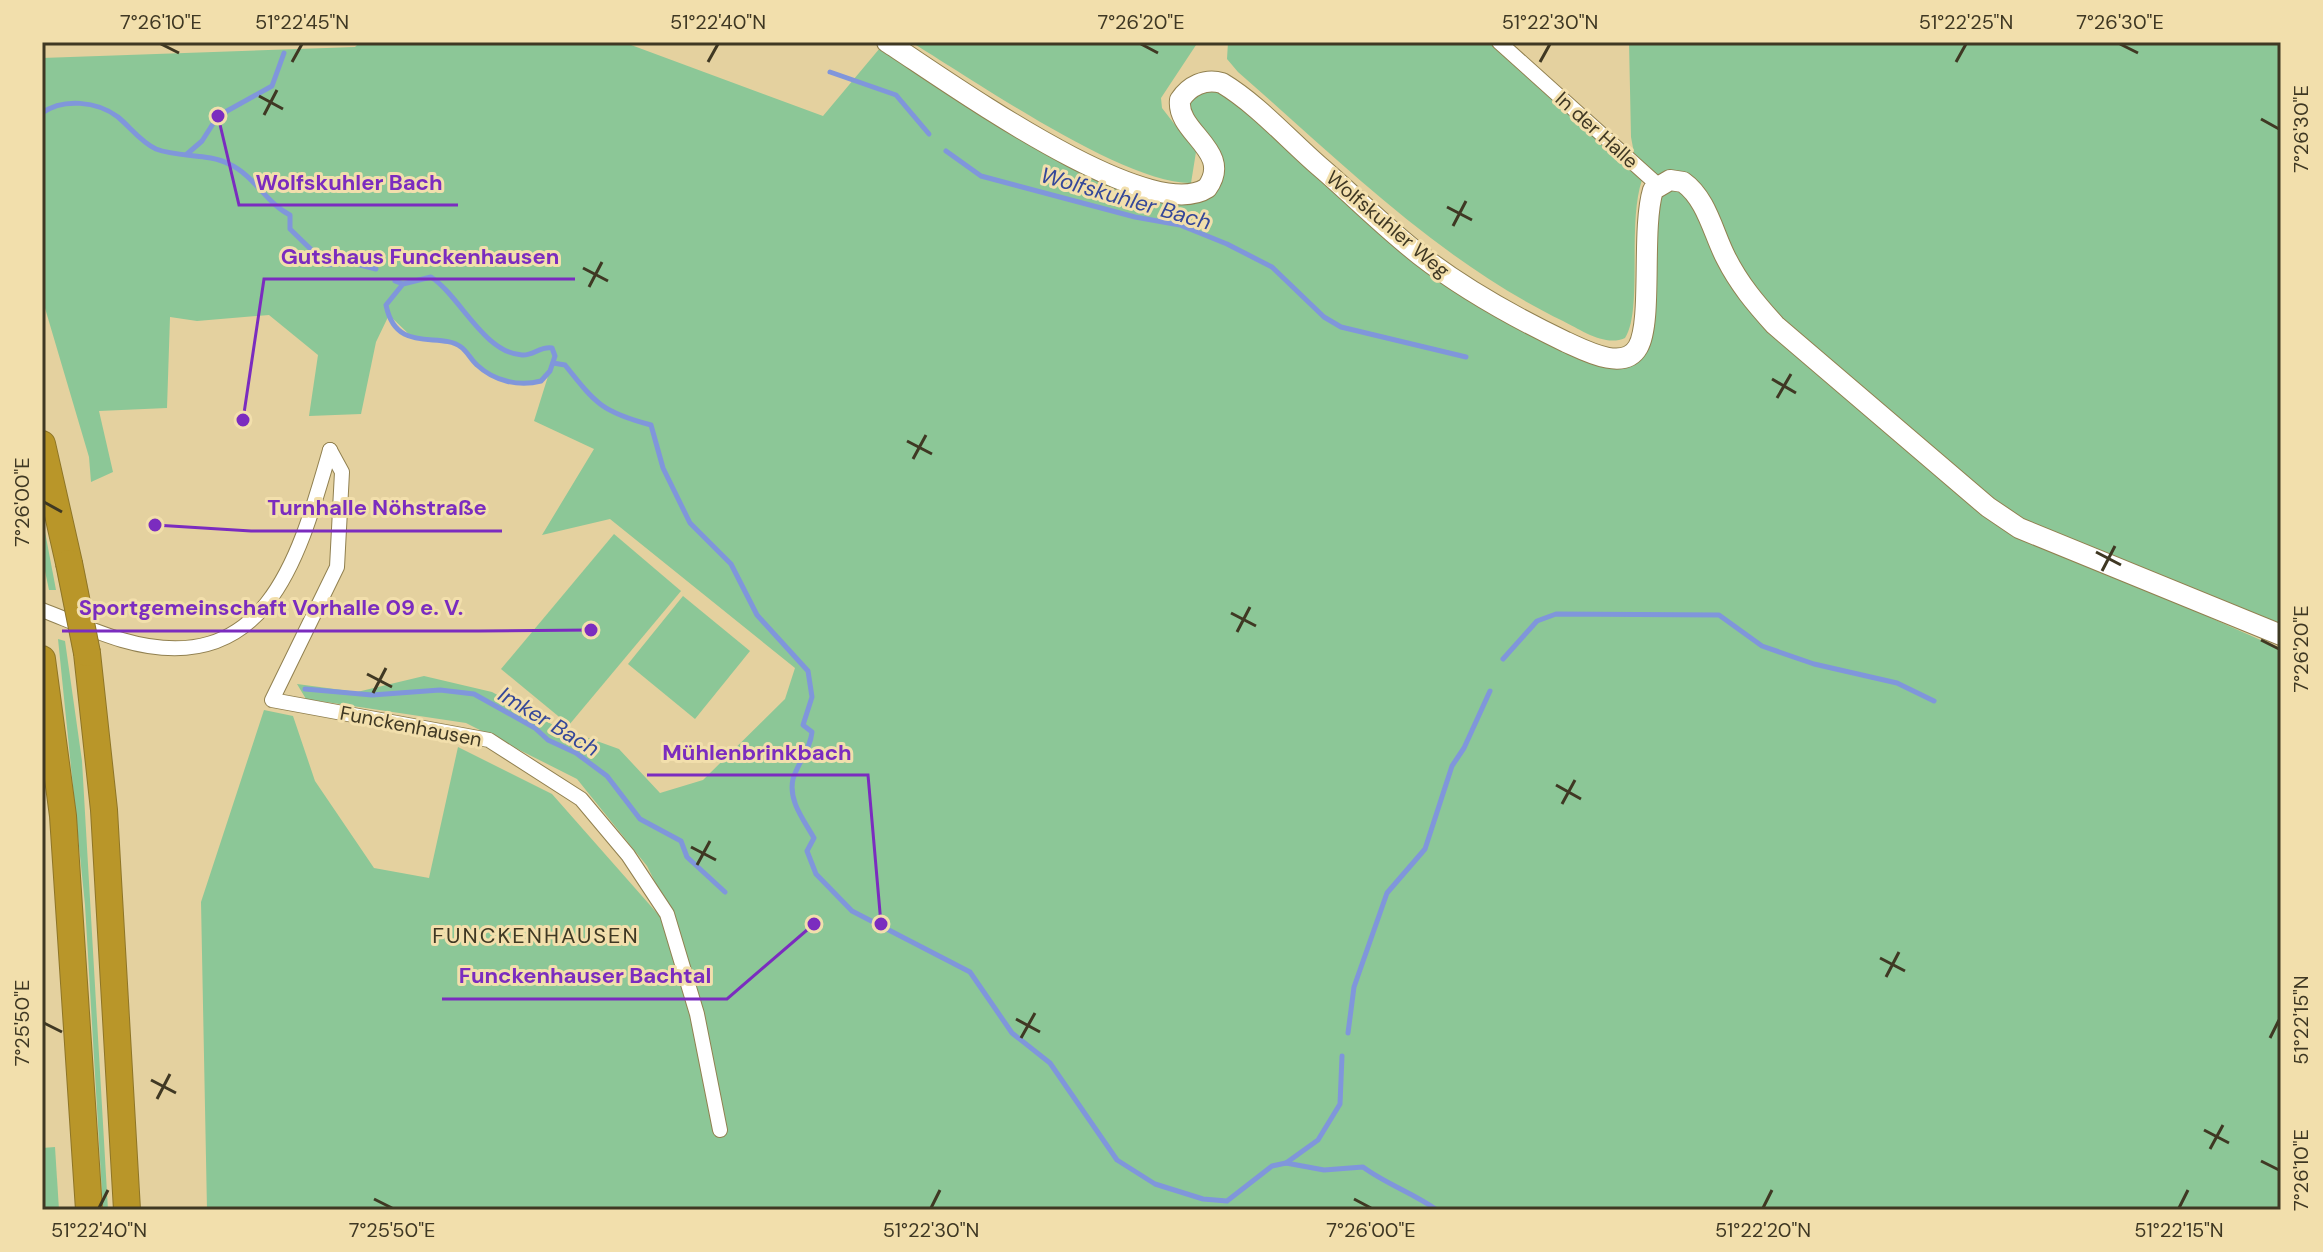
<svg xmlns="http://www.w3.org/2000/svg" width="2323" height="1252" viewBox="0 0 2323 1252" font-family="'DM Sans',sans-serif">
  <rect width="100%" height="100%" fill="#e4d19f"/>
  <g fill="#8cc797">
    <path d="M360,42H623L823,116L885,42L1000,117L1169,193L1211,182L1179,107L1214,80L1355,197L1540,330L1630,355L1653,190L1636,164L1631,137L1629,42H2281V627L2218,600L2211,618L2281,649V1210H207L201,902L264,710L293,716L315,781L374,868L429,878L458,747L552,794L664,921L669,910L647,866L577,779L466,723L306,699L297,684L357,692L424,676L492,692L555,726L619,749L660,793L703,780L785,699L795,668L610,519L542,535L594,449L534,421L549,373L541,381L514,384L479,368L461,346L447,341L414,339L389,315L376,342L361,414L309,416L318,355L269,315L197,321L170,317L167,408L99,411L113,472L91,482L89,457L42,298V58L355,47Z"/>
    <path d="M911,42H1198L1161,98L1162,108L1196,152L1191,183C1123,184 974,80 911,42Z"/>
    <path d="M1228,42H1494L1642,180C1627,223 1643,311 1625,338C1605,347 1581,330 1563,321C1439,261 1341,162 1238,72L1227,59Z"/>
    <path d="M42,516L56,590H49L42,557Z"/>
    <path d="M614,534L681,591L569,725L501,669Z"/>
    <path d="M683,596L750,651L695,719L628,664Z"/>
    <path d="M58,639L65,641L82,761L108,1210H103L85,905Z"/>
    <path d="M55,1147L59,1210H42V1148Z"/>
  </g>
  <g fill="none" stroke-linecap="round" stroke-linejoin="round">
    <g stroke="#8096db" stroke-width="5">
      <path d="M830,72L896,95L929,134"/>
      <path d="M42,113C63,98 97,101 118,117C130,127 141,142 156,149C179,158 208,153 229,164C254,175 267,204 290,215V229L327,265L352,263L376,269"/>
      <path d="M946,151L981,176L1135,217L1180,225L1227,244L1272,267L1324,317L1341,327L1466,357"/>
      <path d="M187,154L202,141L218,116L272,86L284,53"/>
      <path d="M395,281L403,284L386,305C396,355 440,331 461,347C467,351 471,360 477,365C494,381 519,387 541,381L550,371L555,356L552,348C540,346 533,356 522,355C484,353 460,296 431,277L403,284"/>
      <path d="M553,363L565,365C596,404 602,412 651,425L663,468L690,523L731,564L757,615L808,671L812,697L803,725L812,732C810,751 798,762 793,779C788,801 804,820 814,838L807,851L816,874L852,911L970,972L1012,1033L1050,1063L1117,1160L1155,1184L1203,1199L1227,1201L1272,1166L1286,1163L1324,1170L1363,1167C1386,1184 1413,1193 1437,1210"/>
      <path d="M1503,659L1537,621L1556,614L1719,615L1762,646L1814,664L1897,683L1934,701"/>
      <path d="M305,689L372,695L440,690L474,694L535,728L548,740L576,753L607,776L640,819L681,841L687,857L725,892"/>
      <path d="M1348,1033L1354,987L1387,893L1425,849L1452,766L1464,748L1490,691"/>
      <path d="M1286,1163L1318,1140L1340,1104L1342,1056"/>
    </g>
    <defs>
      <g id="street">
        <path d="M1499,42L1659,186"/>
        <path d="M330,450L342,472L337,567L272,700L489,740L581,799L628,855L667,914L697,1014L720,1130"/>
        <path d="M42,610C68,620 95,632 122,640C266,682 299,558 330,450"/>
      </g>
      <path id="secondary" d="M887,42C942,77 1148,227 1207,188C1234,151 1176,133 1180,100C1189,86 1205,78 1222,83C1257,104 1288,139 1319,166C1353,195 1384,227 1420,255C1465,290 1514,317 1566,342C1584,350 1624,372 1638,347C1653,321 1641,230 1653,190L1670,180L1683,182C1707,199 1713,233 1726,258C1739,284 1756,304 1775,325L1988,507L2019,528L2281,635"/>
      <g id="highway">
        <path d="M42,444L69,563"/>
        <path d="M87,653L104,810L127,1210"/>
        <path d="M42,659L63,816L89,1210"/>
      </g>
    </defs>
    <use href="#street" stroke="#918050" stroke-width="16"/>
    <use href="#secondary" stroke="#918050" stroke-width="22"/>
    <use href="#highway" stroke="#8e7527" stroke-width="28"/>
    <use href="#street" stroke="#fff" stroke-width="14"/>
    <use href="#secondary" stroke="#fff" stroke-width="20"/>
    <use href="#highway" stroke="#b99629" stroke-width="26"/>
    <defs>
      <path id="highway-bridge" d="M69,563L87,653"/>
    </defs>
    <use href="#highway-bridge" stroke="#8e7527" stroke-width="28" stroke-linecap="butt"/>
    <use href="#highway-bridge" stroke="#b99629" stroke-width="26"/>
  </g>
  <path fill="none" stroke="#3f3823" stroke-width="3" d="M161,44L179,53M1141,44L1158,53M2120,44L2138,53M292,62L302,44M708,62L718,44M1540,62L1550,44M1956,62L1966,44M259,96L283,109M264,115L277,90M2261,119L2279,129M1447,207L1472,220M1453,226L1466,201M583,268L608,281M589,287L602,262M1772,379L1796,393M1777,398L1791,374M907,441L932,454M913,459L926,435M44,502L62,512M2096,552L2121,565M2102,571L2115,546M1231,613L1256,626M1237,632L1250,607M2261,640L2279,649M367,674L392,687M373,693L386,668M1556,785L1581,799M1562,804L1575,780M691,847L716,860M697,865L710,841M1880,958L1905,971M1886,977L1899,952M1016,1019L1040,1032M44,1023L62,1032M1021,1038L1035,1013M2270,1038L2279,1020M151,1080L176,1093M157,1099L170,1074M2204,1130L2229,1143M2210,1149L2223,1125M2261,1161L2279,1170M374,1199L392,1208M1354,1199L1371,1208M99,1208L108,1190M931,1208L940,1190M1763,1208L1772,1190M2179,1208L2188,1190"/>
  <g text-anchor="middle" stroke-width="6" stroke-linejoin="round" paint-order="stroke">
    <g font-size="20" fill="#3f3823" stroke="#f2dfac">
      <text transform="translate(1597 130) rotate(42)" y="7">In der Halle</text>
      <text transform="translate(1388 224) rotate(40)" y="7">Wolfskuhler Weg</text>
      <text transform="translate(411 726) rotate(11)" y="7">Funckenhausen</text>
    </g>
    <g font-size="22" font-style="italic" fill="#344799" stroke="#f2dfac">
      <text transform="translate(1126 198) rotate(16)" y="8">Wolfskuhler Bach</text>
      <text transform="translate(549 721) rotate(31)" y="8">Imker Bach</text>
    </g>
    <g font-size="22" letter-spacing="2" fill="#3f3823" stroke="#f2dfac">
      <text x="536" y="943">FUNCKENHAUSEN</text>
    </g>
  </g>
  <path fill="none" stroke="#7b2cbf" stroke-width="3" d="M218 116L239 205H458M243 420L264 279H575M155 525L251 531H502M591 630L479 631H62M881 924L868 775H647M814 924L727 999H442"/>
  <g fill="#7b2cbf" stroke="#f2dfac" stroke-width="3">
    <circle cx="218" cy="116" r="8"/>
    <circle cx="243" cy="420" r="8"/>
    <circle cx="155" cy="525" r="8"/>
    <circle cx="591" cy="630" r="8"/>
    <circle cx="881" cy="924" r="8"/>
    <circle cx="814" cy="924" r="8"/>
  </g>
  <g font-size="22" text-anchor="middle" font-weight="bold" fill="#7b2cbf" stroke="#f2dfac" stroke-width="6" stroke-linejoin="round" paint-order="stroke">
    <text x="349" y="190">Wolfskuhler Bach</text>
    <text x="420" y="264">Gutshaus Funckenhausen</text>
    <text x="377" y="515">Turnhalle Nöhstraße</text>
    <text x="271" y="615">Sportgemeinschaft Vorhalle 09 e. V.</text>
    <text x="757" y="760">Mühlenbrinkbach</text>
    <text x="585" y="983">Funckenhauser Bachtal</text>
  </g>
  <rect width="2323" height="1252" fill="none" stroke="#f2dfac" stroke-width="88"/>
  <rect x="44" y="44" width="2235" height="1164" fill="none" stroke="#3f3823" stroke-width="3"/>
  <g font-size="20" text-anchor="middle" fill="#3f3823">
    <text x="161" y="29">7°26'10"E</text>
    <text x="302" y="29">51°22'45"N</text>
    <text x="718" y="29">51°22'40"N</text>
    <text x="1141" y="29">7°26'20"E</text>
    <text x="1550" y="29">51°22'30"N</text>
    <text x="1966" y="29">51°22'25"N</text>
    <text x="2120" y="29">7°26'30"E</text>
    <text transform="translate(2301 129) rotate(-90)" y="7">7°26'30"E</text>
    <text transform="translate(22 502) rotate(-90)" y="7">7°26'00"E</text>
    <text transform="translate(2301 649) rotate(-90)" y="7">7°26'20"E</text>
    <text transform="translate(2301 1020) rotate(-90)" y="7">51°22'15"N</text>
    <text transform="translate(22 1023) rotate(-90)" y="7">7°25'50"E</text>
    <text transform="translate(2301 1170) rotate(-90)" y="7">7°26'10"E</text>
    <text x="99" y="1237">51°22'40"N</text>
    <text x="392" y="1237">7°25'50"E</text>
    <text x="931" y="1237">51°22'30"N</text>
    <text x="1371" y="1237">7°26'00"E</text>
    <text x="1763" y="1237">51°22'20"N</text>
    <text x="2179" y="1237">51°22'15"N</text>
  </g>
</svg>
